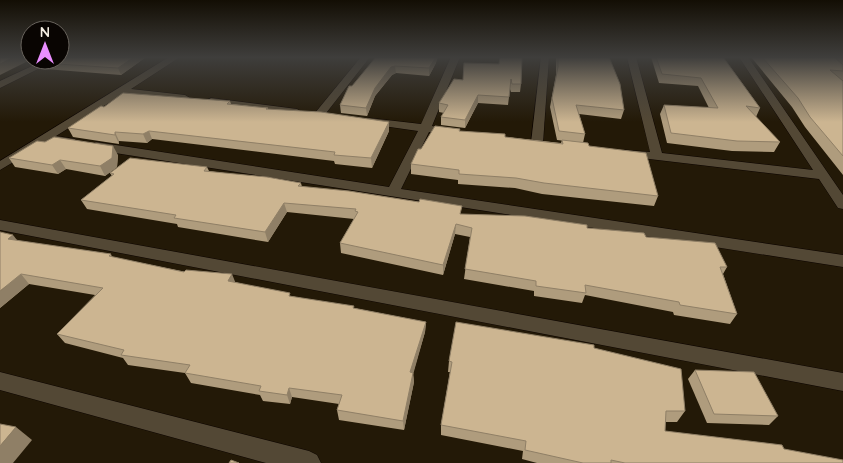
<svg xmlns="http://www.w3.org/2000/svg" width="843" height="463" viewBox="0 0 843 463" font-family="Quicksand,sans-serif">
  <rect width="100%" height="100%" fill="#231907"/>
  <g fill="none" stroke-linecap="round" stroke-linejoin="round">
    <defs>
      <g id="street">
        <path d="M169,57H180L131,89L185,95L190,98L189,100L123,94L56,136L75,139L77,142L75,145L47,142L0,170V161Z"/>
        <path d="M361,57H370L323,117H315L314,115L315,113Z"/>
        <path d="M451,57H460L432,126L453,129L459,132L453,135L429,132L401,189L843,255V267L96,150L90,146L96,142L389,187L418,131L369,124L363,121L369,118L421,124Z"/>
        <path d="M541,57H549L543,143L537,147L531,143Z"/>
        <path d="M627,57H636L662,153L813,170L739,57H748L843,195V209L838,208L819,179L624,156L622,153L624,150L650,152Z"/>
        <path d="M45,60H56L0,88V81Z"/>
        <path d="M211,98L297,109L302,112L297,115L207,103L206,101Z"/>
        <path d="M0,220L843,373V391L0,230Z"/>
        <path d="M0,372L309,451L317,455L321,463H266L0,390Z"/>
      </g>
    </defs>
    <use href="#street" stroke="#0c0400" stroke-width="1"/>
    <use href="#street" fill="#534835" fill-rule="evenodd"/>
  </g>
  <g fill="#af9c7d">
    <path d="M60,57H146L121,75L45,69L42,63Z"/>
    <path d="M376,57L436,63L429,76L396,73L392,75L375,96L367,116L341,113L340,105Z"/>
    <path d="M556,57H609L624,110L621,119L579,114L585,134L583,143L557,140L550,107L556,75Z"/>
    <path d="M651,57H723L760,108L756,117L780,142L774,152L732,151L667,143L660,114L664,105L709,108L698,86L659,83Z"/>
    <path d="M751,57H834L838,61L835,57H843V80H842L843,81V175L805,127L792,107Z"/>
    <path d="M464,63L521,84L520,92H511L510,89L508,105L478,103L465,128L441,125V117L444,113L439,112V103L463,80Z"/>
    <path d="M230,101L231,104L268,108V109L389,131L372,168L335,164L334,161L152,139L147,143L119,141V144L73,137L68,128L104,107Z"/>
    <path d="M460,129V131L505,137L561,143L562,140L589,146L658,196L654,206L542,194L515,188L458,184V180L411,174V164L421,149Z"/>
    <path d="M118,155L117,167L105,176L66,169L58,174L15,167L9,158Z"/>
    <path d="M207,167L209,171L301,183L302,187L461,214L587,228L646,237L727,267L723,274L737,314L730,324L674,315L673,312L585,295L582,303L534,296V291L464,279L470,237L455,234L443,275L341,253L340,243L354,219L287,212L268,242L178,227L177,224L87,209L81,200L112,176L110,173Z"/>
    <path d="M18,241L111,254L112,257L235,282L291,296L426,322L425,332L413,373L414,382L404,430L339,420L337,410L339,404L292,397L290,404L263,401L260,395L191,383L185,373L128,365L123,358L65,343L57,334L95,295L29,284L0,308Z"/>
    <path d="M594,348L685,411L677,422H665V431L784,449L843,463H537L522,459L523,451L441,435V425L450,372H448L449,361Z"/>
    <path d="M695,370L778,416L769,425L707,423L688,379Z"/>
  </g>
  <g fill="#8f7f66">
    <path d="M14,57H30V60L0,75V64Z"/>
    <path d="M134,57H146L121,75L118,68Z"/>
    <path d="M436,57H438L436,63L429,76V68Z"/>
    <path d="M395,66L396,73L392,75L375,96L367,116L366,108L375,88L391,67Z"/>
    <path d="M478,95V103L465,128V120Z"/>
    <path d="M389,122V131L372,168L371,158Z"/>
    <path d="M149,131L152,139L147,143L143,134Z"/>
    <path d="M115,132L119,141V144L115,135Z"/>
    <path d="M113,146L118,155L117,167L105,176L100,166Z"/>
    <path d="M60,160L66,169L58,174L52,165Z"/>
    <path d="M284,203L287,212L268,242L265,232Z"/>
    <path d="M456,224L455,234L443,275V265Z"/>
    <path d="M13,235L21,245L8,239Z"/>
    <path d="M21,274L29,284L0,308V291Z"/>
    <path d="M232,274L236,284L228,281Z"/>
    <path d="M426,322L425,332L411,382L410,372Z"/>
    <path d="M413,373L414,382L404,430L403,421Z"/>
    <path d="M289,388L292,397L290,404L287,395Z"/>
    <path d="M16,427L32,440L13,463H0V446Z"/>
  </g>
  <g fill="#ccb591" stroke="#8f7f66">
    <path d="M0,57H14L0,64Z"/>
    <path d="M60,57H134L118,68L42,63L47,60H60Z"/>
    <path d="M376,57H436L429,68L395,66L391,67L375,88L366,108L340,105L349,86H352Z"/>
    <path d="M500,57H522L521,84H512L511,79L509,97L478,95L465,120L441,117L448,105L439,103L454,79L463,80L464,63L499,64Z"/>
    <path d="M558,57H609L620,84L624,110L576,105L585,134L559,131L552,98L558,67Z"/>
    <path d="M656,57H723L760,108L746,106L780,142L737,141L671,133L664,105L718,108L701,78L662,74Z"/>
    <path d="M762,57H834L843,65V71L830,70L843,81V156L810,117L798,98Z"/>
    <path d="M123,93L227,101H230L227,104L268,108L266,109L321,112L389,122L371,158L334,155L335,152L149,131L143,134L115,132V135L68,128L101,106L104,107Z"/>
    <path d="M435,126L460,129L459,131L505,134V137L563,144L562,140L588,143L589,146L646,153L658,196L544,183L516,178L459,174V170L411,164L418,149H421Z"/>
    <path d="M54,137L113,146L112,158L100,166L60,160L52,165L9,158L37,141L45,142Z"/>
    <path d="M130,158L207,167L204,171L267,177L301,183L298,186L349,191L419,202L420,199L462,206L460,214L525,216L587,225V228L644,233L646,237L715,243L727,267H720L737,314L680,305L679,302L585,285L586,293L536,286V281L465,269L472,228L456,224L443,265L340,243L358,212L355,211L356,209L284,203L265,232L174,218L176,215L81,200L114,174L110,173Z"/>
    <path d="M0,232L13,235L8,239L111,254L109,256L184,272L186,270L232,274L228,281L290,293L289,296L354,306L353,308L426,322L410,372L413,373L403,421L337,410L342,395L289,388L287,395L259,391L261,386L185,373L190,365L121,355L124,350L57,334L103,288L21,274L0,291Z"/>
    <path d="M456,322L594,345V348L681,369L685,411H666L665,431L782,445L784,449L843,460V463H625L611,460V463H583L525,450L526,441L441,425L452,362L449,361Z"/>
    <path d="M695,370L754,372L778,416L714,414Z"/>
    <path d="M0,424L16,427L0,446Z"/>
    <path d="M231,460L239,463H229Z"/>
  </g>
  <linearGradient id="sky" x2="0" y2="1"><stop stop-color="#130e04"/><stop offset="0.47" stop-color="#3f3e3c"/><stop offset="1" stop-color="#3f3e3c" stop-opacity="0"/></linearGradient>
  <rect width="843" height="122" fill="url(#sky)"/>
  <g transform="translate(45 45)"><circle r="24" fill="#090502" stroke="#68635c"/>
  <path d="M0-4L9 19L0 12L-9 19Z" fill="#e98efe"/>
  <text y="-8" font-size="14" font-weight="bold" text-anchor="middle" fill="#f6f0e4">N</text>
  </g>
</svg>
